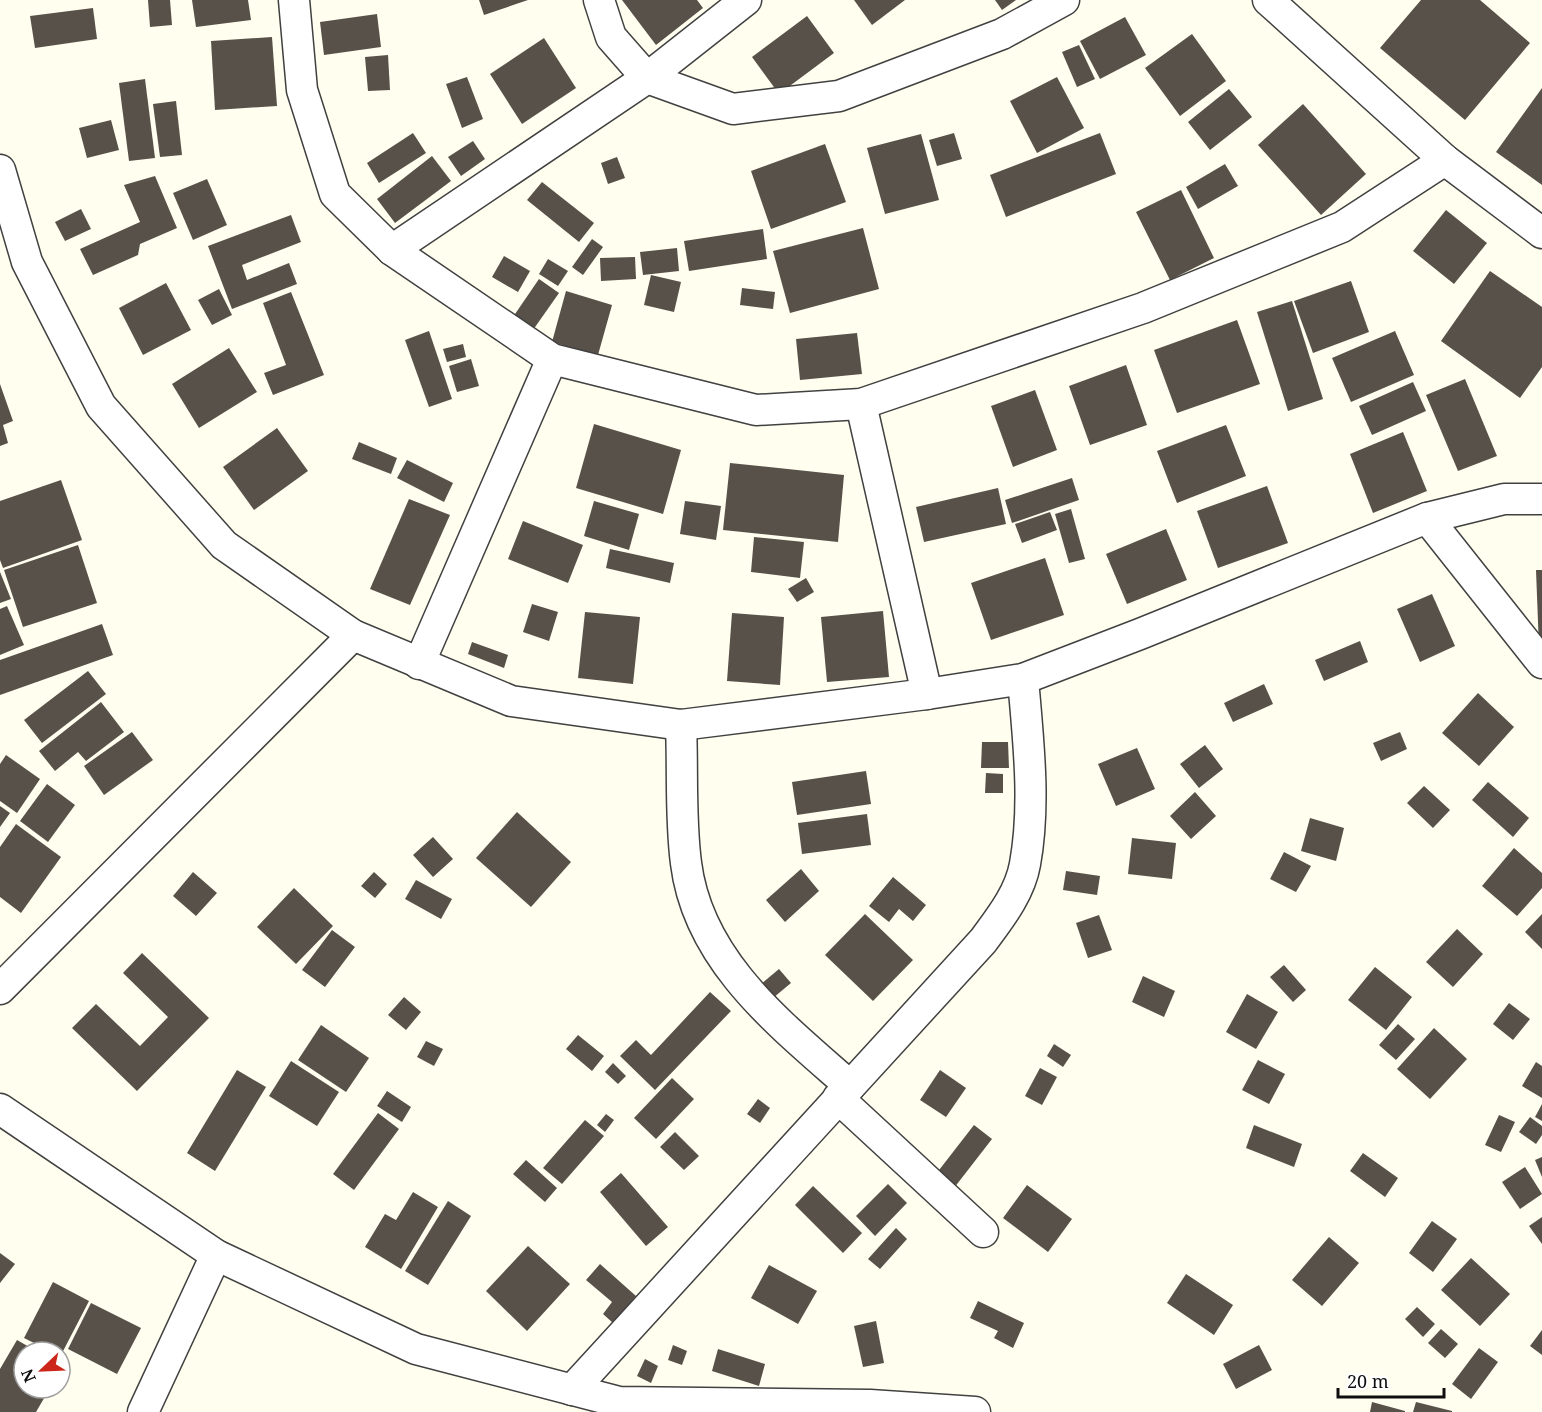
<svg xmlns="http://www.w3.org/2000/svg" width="1542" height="1412" viewBox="0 0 1542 1412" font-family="'Noto Serif',serif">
  <rect width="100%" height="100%" fill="#fffeef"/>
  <g fill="#585149">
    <path d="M148,0H170L172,25L150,27Z"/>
    <path d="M192,0H248L251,20L196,27Z"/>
    <path d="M479,0H528L484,15Z"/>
    <path d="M622,0H697L703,8L656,45Z"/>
    <path d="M854,0H905L872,25Z"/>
    <path d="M995,0H1016L1002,10Z"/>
    <path d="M1421,0H1480L1530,43L1465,120L1380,48Z"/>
    <path d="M93,8L97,39L35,48L30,16Z"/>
    <path d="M377,14L381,47L324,55L320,22Z"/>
    <path d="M807,16L834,53L779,94L752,57Z"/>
    <path d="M1125,17L1146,55L1100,79L1080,41Z"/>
    <path d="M1192,34L1226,81L1180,116L1145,68Z"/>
    <path d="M272,37L277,106L215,110L211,41Z"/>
    <path d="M544,38L576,88L522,124L490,74Z"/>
    <path d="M1079,45L1095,79L1077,87L1062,52Z"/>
    <path d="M388,55L390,90L368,91L365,57Z"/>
    <path d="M467,77L483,119L462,128L446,84Z"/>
    <path d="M1057,77L1084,128L1037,153L1010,101Z"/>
    <path d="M145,79L155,158L129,161L119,83Z"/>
    <path d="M1542,88V185L1496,152Z"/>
    <path d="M1229,89L1252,117L1210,150L1188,122Z"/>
    <path d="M176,101L182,155L160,157L153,104Z"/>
    <path d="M1303,104L1366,174L1321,215L1258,145Z"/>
    <path d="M111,120L119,150L87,158L79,128Z"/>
    <path d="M413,133L426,153L379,183L367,163Z"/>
    <path d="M954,133L962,159L937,166L929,140Z"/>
    <path d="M1100,133L1116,174L1006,217L990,175Z"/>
    <path d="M921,134L939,200L885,214L867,148Z"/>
    <path d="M473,141L485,159L461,176L448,157Z"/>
    <path d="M825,144L846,202L771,229L751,171Z"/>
    <path d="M432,156L451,181L395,223L377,199Z"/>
    <path d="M617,157L625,178L608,184L601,163Z"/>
    <path d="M1225,164L1238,186L1198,209L1186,187Z"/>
    <path d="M155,176L177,228L140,244L138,255L93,275L80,249L140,222L124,185Z"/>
    <path d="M207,179L227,225L193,240L173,193Z"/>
    <path d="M542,182L594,223L579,242L527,200Z"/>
    <path d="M1181,190L1214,258L1170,280L1136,212Z"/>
    <path d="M81,209L91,229L65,241L55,222Z"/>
    <path d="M1446,210L1487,243L1454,284L1413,251Z"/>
    <path d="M291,215L301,242L242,265L247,280L289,263L297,284L232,309L208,246Z"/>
    <path d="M863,228L879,289L790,313L773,251Z"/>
    <path d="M763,229L767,259L689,271L684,241Z"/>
    <path d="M592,239L603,247L583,275L572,267Z"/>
    <path d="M677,248L679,271L643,275L640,252Z"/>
    <path d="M504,256L530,271L518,292L492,277Z"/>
    <path d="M635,257L636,279L601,281L600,258Z"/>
    <path d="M548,259L568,271L558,286L539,274Z"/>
    <path d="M1490,271L1542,307V367L1520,398L1441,341Z"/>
    <path d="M651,275L681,282L674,312L644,305Z"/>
    <path d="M539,279L559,293L533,330L513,317Z"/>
    <path d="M1351,281L1369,332L1313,353L1294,301Z"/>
    <path d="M166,283L191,330L143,355L119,308Z"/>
    <path d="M742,288L775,292L773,309L740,305Z"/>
    <path d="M219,289L232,315L212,325L198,300Z"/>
    <path d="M566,291L612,305L598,355L552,342Z"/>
    <path d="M291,292L324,375L273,395L264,373L286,365L263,303Z"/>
    <path d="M1292,301L1323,399L1288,411L1257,312Z"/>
    <path d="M1237,320L1260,384L1177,413L1154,350Z"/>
    <path d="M429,331L452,399L429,407L405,340Z"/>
    <path d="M1395,331L1414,375L1351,402L1332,358Z"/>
    <path d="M857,333L862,374L800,380L796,339Z"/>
    <path d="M463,344L466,357L447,362L443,349Z"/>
    <path d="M229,348L257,392L199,428L172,384Z"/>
    <path d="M471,359L479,386L457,392L449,366Z"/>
    <path d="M1126,365L1147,425L1090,445L1069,386Z"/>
    <path d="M1465,379L1497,456L1458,471L1426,395Z"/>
    <path d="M1413,382L1426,411L1372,435L1359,406Z"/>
    <path d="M0,384L13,421L3,425L8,443L0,446Z"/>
    <path d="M1035,390L1057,450L1013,467L991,406Z"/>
    <path d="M594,424L681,450L663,514L576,488Z"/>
    <path d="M1226,425L1246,476L1177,503L1157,451Z"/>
    <path d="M277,428L308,471L254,510L223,467Z"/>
    <path d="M1403,432L1427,491L1373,513L1350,454Z"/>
    <path d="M359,442L397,458L391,474L352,459Z"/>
    <path d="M407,460L453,483L444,502L397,478Z"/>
    <path d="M730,463L844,475L838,542L723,530Z"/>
    <path d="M1072,478L1079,500L1012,523L1005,500Z"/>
    <path d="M61,480L82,540L3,568L0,560V501Z"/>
    <path d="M1267,486L1288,543L1218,568L1197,511Z"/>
    <path d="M998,488L1006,524L924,542L916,507Z"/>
    <path d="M409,499L450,515L410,605L370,589Z"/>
    <path d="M594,501L639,514L629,550L584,536Z"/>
    <path d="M685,501L721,506L716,540L680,534Z"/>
    <path d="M1071,509L1085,559L1069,563L1055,514Z"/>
    <path d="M1050,512L1057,530L1022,543L1015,524Z"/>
    <path d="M523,521L583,545L568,583L508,559Z"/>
    <path d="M1166,529L1187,580L1127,604L1106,554Z"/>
    <path d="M754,537L804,542L800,578L751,572Z"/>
    <path d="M78,545L97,603L23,627L4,570Z"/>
    <path d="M610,549L674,563L670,583L606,568Z"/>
    <path d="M1045,558L1064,615L991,640L971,583Z"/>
    <path d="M1536,570H1542V648H1539Z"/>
    <path d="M0,572L11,599L0,603Z"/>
    <path d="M806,578L814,592L797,602L788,589Z"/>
    <path d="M1432,594L1455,646L1420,662L1397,609Z"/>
    <path d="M532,604L558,612L549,641L523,632Z"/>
    <path d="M7,606L24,645L0,655V609Z"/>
    <path d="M883,611L889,677L827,682L821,617Z"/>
    <path d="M585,612L640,617L633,684L578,678Z"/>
    <path d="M732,613L784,617L780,685L727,681Z"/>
    <path d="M102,624L113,655L0,695V660Z"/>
    <path d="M1360,641L1368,662L1324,681L1315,660Z"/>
    <path d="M472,642L508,655L504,668L468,654Z"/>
    <path d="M88,671L106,694L42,743L24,720Z"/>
    <path d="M1264,684L1273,704L1233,722L1224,703Z"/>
    <path d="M1478,693L1514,727L1479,766L1442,733Z"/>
    <path d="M101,702L124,732L86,761L78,752L55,771L39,751Z"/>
    <path d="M132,732L153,760L104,795L84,766Z"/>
    <path d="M1400,732L1407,749L1381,761L1373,743Z"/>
    <path d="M982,742H1008L1009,768H981Z"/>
    <path d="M1205,745L1223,769L1199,788L1180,764Z"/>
    <path d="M1137,748L1155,789L1116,806L1098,764Z"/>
    <path d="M6,755L40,779L17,813L0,801V764Z"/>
    <path d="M866,771L871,804L797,815L792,782Z"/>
    <path d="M986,773L1003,774V793H985Z"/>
    <path d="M1488,782L1529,818L1513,837L1472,800Z"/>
    <path d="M47,784L75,805L48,842L20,821Z"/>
    <path d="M1424,786L1450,810L1433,828L1407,803Z"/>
    <path d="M1195,792L1216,816L1191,839L1170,816Z"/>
    <path d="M0,806L10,813L0,827Z"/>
    <path d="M517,812L571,862L531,907L476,858Z"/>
    <path d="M867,814L871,845L802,854L798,823Z"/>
    <path d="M1310,818L1344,828L1336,861L1301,851Z"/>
    <path d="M16,824L61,857L21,913L0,897V847Z"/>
    <path d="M433,837L453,859L433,877L413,855Z"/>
    <path d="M1132,838L1176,843L1172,879L1128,874Z"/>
    <path d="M1514,848L1542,873V888L1517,916L1482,886Z"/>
    <path d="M1284,852L1311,866L1296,892L1270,879Z"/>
    <path d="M801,869L819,891L785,922L766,900Z"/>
    <path d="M1066,871L1100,876L1097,895L1063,890Z"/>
    <path d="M193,872L217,893L196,916L173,896Z"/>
    <path d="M374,872L387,884L375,898L361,886Z"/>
    <path d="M893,877L926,905L913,921L899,909L889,922L869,906Z"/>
    <path d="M416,880L452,899L441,919L405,899Z"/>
    <path d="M294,888L333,926L296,964L257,927Z"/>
    <path d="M865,914L913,960L873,1001L825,955Z"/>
    <path d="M1542,914V949L1525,932Z"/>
    <path d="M1099,915L1112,950L1088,958L1076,923Z"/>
    <path d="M1457,929L1483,954L1453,987L1426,962Z"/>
    <path d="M332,930L355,947L325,987L302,970Z"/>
    <path d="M142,953L209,1018L137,1091L72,1028L96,1004L140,1046L168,1017L123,973Z"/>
    <path d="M1284,965L1306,990L1293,1002L1270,977Z"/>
    <path d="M1375,967L1412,997L1386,1030L1348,1000Z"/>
    <path d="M779,969L791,983L773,998L761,984Z"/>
    <path d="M1143,976L1175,991L1164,1017L1132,1002Z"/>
    <path d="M710,992L731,1011L655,1090L620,1056L636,1040L651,1055Z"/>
    <path d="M1247,994L1278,1012L1256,1049L1226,1032Z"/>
    <path d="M404,997L421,1012L406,1030L388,1015Z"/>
    <path d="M1509,1003L1530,1019L1513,1040L1493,1024Z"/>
    <path d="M1398,1024L1415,1039L1396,1060L1379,1045Z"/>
    <path d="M321,1025L369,1058L346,1092L298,1060Z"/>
    <path d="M1434,1028L1467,1059L1430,1099L1397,1069Z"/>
    <path d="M578,1035L604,1056L592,1071L566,1049Z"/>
    <path d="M426,1041L443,1049L434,1066L417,1057Z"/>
    <path d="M1054,1044L1071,1055L1063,1067L1047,1056Z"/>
    <path d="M1258,1060L1285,1074L1269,1104L1242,1090Z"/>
    <path d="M291,1061L339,1092L317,1126L269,1096Z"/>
    <path d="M1536,1062L1542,1066V1098L1522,1086Z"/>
    <path d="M613,1063L626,1076L618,1084L605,1072Z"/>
    <path d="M1040,1068L1057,1077L1042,1105L1025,1096Z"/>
    <path d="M237,1070L266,1087L215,1171L187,1153Z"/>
    <path d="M940,1070L966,1088L946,1117L920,1100Z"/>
    <path d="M672,1078L694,1099L656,1139L634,1118Z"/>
    <path d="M387,1091L411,1107L402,1122L377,1106Z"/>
    <path d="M758,1099L770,1108L760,1123L747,1114Z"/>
    <path d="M1542,1104V1121L1535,1117Z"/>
    <path d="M378,1113L399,1129L354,1190L333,1174Z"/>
    <path d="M606,1114L614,1120L605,1132L597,1125Z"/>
    <path d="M1499,1115L1515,1122L1501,1152L1485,1145Z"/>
    <path d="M1530,1117L1542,1126V1135L1536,1144L1519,1132Z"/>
    <path d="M585,1120L604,1136L562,1184L543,1168Z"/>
    <path d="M974,1125L992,1139L954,1188L936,1174Z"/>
    <path d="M1254,1125L1302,1144L1294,1167L1246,1148Z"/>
    <path d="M675,1132L699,1156L684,1170L660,1147Z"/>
    <path d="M1363,1153L1398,1178L1385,1197L1350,1171Z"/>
    <path d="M1542,1157V1177L1535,1160Z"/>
    <path d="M526,1160L557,1188L545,1202L513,1174Z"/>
    <path d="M1525,1167L1542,1194L1520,1209L1502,1182Z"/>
    <path d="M621,1173L668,1227L646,1246L600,1192Z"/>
    <path d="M888,1184L907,1203L875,1236L856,1216Z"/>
    <path d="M1027,1185L1072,1219L1048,1252L1003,1218Z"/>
    <path d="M813,1186L862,1233L843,1253L795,1205Z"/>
    <path d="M413,1192L438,1207L401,1269L365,1247L385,1214L396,1220Z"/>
    <path d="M448,1201L471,1216L428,1285L405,1271Z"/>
    <path d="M1542,1217V1244L1529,1226Z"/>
    <path d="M1432,1221L1457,1239L1433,1272L1409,1253Z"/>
    <path d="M896,1228L907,1239L880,1269L868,1259Z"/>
    <path d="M1329,1237L1359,1263L1322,1306L1292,1280Z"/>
    <path d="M528,1246L570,1284L527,1331L486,1291Z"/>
    <path d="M0,1253L15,1264L0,1283Z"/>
    <path d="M1471,1258L1510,1294L1480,1326L1441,1290Z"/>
    <path d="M600,1264L636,1296L613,1323L603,1314L612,1302L586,1280Z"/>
    <path d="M769,1265L817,1291L798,1324L751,1298Z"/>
    <path d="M1186,1274L1233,1305L1214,1335L1167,1303Z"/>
    <path d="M53,1282L89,1301L60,1357V1352H52L24,1338Z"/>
    <path d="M978,1301L1024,1323L1013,1348L994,1338L998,1331L970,1318Z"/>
    <path d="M91,1303L141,1328L117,1374L68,1349Z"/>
    <path d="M1417,1307L1435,1324L1423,1337L1405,1319Z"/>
    <path d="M876,1321L884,1363L863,1367L854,1326Z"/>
    <path d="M1441,1329L1458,1344L1445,1358L1428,1343Z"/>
    <path d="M1542,1330V1355L1530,1346Z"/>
    <path d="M17,1340L38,1352H24V1388H50L36,1412H0V1369Z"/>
    <path d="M673,1345L687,1351L682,1365L668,1360Z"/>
    <path d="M1259,1345L1272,1370L1236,1389L1223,1364Z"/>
    <path d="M1479,1348L1498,1362L1471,1399L1452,1384Z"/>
    <path d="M718,1349L765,1364L759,1386L712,1371Z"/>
    <path d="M645,1359L658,1366L651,1383L637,1376Z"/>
    <path d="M1372,1402L1405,1411V1412H1370Z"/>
    <path d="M1416,1402L1452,1411V1412H1413Z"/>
  </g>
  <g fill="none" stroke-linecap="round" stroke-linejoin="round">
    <defs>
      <g id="minor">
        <path d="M294,0L302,90L335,194L392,250L552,359L756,410L861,404L1143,308L1342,227L1445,160"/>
        <path d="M599,0L611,37L647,78L733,109L839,96L1002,34L1064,0"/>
        <path d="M1268,0L1445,160L1542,233"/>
        <path d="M0,170L27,262L101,406L224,545L353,635L511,701L681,725L927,694L1023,679L1140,634L1427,518L1504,499H1542"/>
        <path d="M392,250L647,78L746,0"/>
        <path d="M861,404L927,694"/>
        <path d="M1427,518L1542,663"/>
        <path d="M419,664L552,359"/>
        <path d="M681,725C683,770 680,818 686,863C698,961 780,1024 850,1086"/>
        <path d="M0,989L353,635"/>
        <path d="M838,1098L983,1232"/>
        <path d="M0,1109L216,1255L416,1349L619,1402L870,1405L975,1412"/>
        <path d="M572,1390L983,941C1000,918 1020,893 1025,864C1036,804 1028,738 1023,679"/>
        <path d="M143,1412L216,1255"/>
      </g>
    </defs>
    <use href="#minor" stroke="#414141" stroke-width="33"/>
    <use href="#minor" stroke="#fff" stroke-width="30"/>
  </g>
  <g transform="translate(42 1370) rotate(247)"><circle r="28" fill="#ffffff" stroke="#9f9f9f" stroke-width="1.5"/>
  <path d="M0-4.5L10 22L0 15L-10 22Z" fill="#cb2619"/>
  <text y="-9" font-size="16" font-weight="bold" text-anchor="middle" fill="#0e0e0e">N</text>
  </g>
  <path d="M1338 1388v9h106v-9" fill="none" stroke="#0e0e0e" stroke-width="3"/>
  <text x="1347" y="1388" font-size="18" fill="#0e0e0e" stroke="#ffffff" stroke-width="4.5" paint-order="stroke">20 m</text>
</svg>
